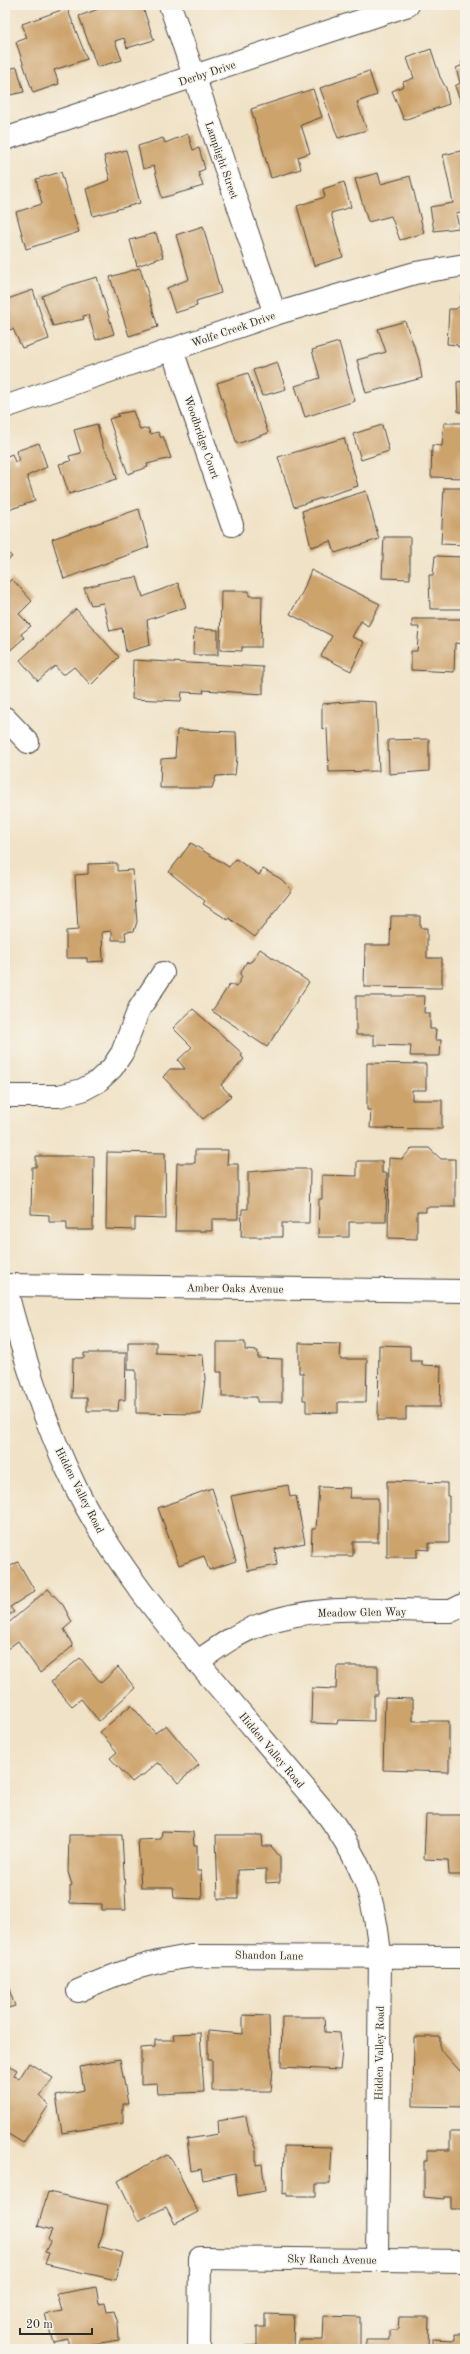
<svg xmlns="http://www.w3.org/2000/svg" width="470" height="2354" viewBox="0 0 470 2354" font-family="'Old Standard TT',serif">
  <rect width="100%" height="100%" fill="#f7f3e8"/>
  <filter id="ink" filterUnits="userSpaceOnUse"><feTurbulence type="fractalNoise" baseFrequency=".025" numOctaves="2"/><feDisplacementMap in="SourceGraphic" scale="8" xChannelSelector="R" yChannelSelector="G"/><feConvolveMatrix kernelMatrix="1 2 1 2 8 2 1 2 1" color-interpolation-filters="sRGB"/></filter>
  <filter id="wash" filterUnits="userSpaceOnUse"><feTurbulence type="fractalNoise" baseFrequency=".012" numOctaves="4" result="noise"/><feDisplacementMap in="SourceGraphic" scale="16" xChannelSelector="R" yChannelSelector="G"/><feGaussianBlur stdDeviation="0.9" result="paint"/><feColorMatrix in="noise" values="0 0 0 0 0 0 0 0 0 0 0 0 0 0 0 0 0 1.4 0 .05"/><feComposite in="paint" operator="in"/></filter>
  <g filter="url(#wash)">
    <rect width="100%" height="100%" fill="#f0e2c6"/>
    <g id="blocks">
      <g fill="#cda36c">
        <path d="M110,5H142L154,40L127,48L124,38L115,41L122,60L97,67L79,16Z"/>
        <path d="M67,8L87,59L54,70L59,84L33,93L16,42L27,38L22,24Z"/>
        <path d="M431,49L440,77L446,88L449,104L404,120L392,91L404,86L403,82L414,78L407,58Z"/>
        <path d="M465,60V111H464L455,86L460,83L456,68L463,65L461,62Z"/>
        <path d="M5,61L8,69L17,67L24,92L5,96Z"/>
        <path d="M369,71L377,95L357,102L367,130L338,138L320,88Z"/>
        <path d="M313,89L322,117L301,125L310,153L298,157L301,169L271,178L251,109Z"/>
        <path d="M188,134L193,150L199,148L205,169L198,172L203,186L162,198L154,166L143,169L138,146L163,138L165,143Z"/>
        <path d="M126,150L140,203L93,216L86,189L110,180L104,156Z"/>
        <path d="M465,150V211L456,213L459,228L434,231L430,207L453,203L443,155Z"/>
        <path d="M61,172L79,232L26,249L16,212L42,204L36,179Z"/>
        <path d="M378,173L381,184L410,176L424,233L400,240L391,216L368,222L355,179Z"/>
        <path d="M344,182L351,207L331,213L343,257L314,266L297,206L325,197L323,189Z"/>
        <path d="M203,226L221,293L196,301L197,306L175,313L167,288L189,279L176,235Z"/>
        <path d="M156,233L163,257L137,266L130,240Z"/>
        <path d="M140,268L158,327L129,336L110,277Z"/>
        <path d="M97,277L114,334L96,340L88,315L83,316L84,319L53,326L42,296L66,286Z"/>
        <path d="M33,290L49,339L22,348L13,329L5,331V300Z"/>
        <path d="M465,294V347H458L457,345L447,344L449,309H456L461,305V295Z"/>
        <path d="M405,321L419,360L422,378L366,393L357,360L386,352L378,329Z"/>
        <path d="M339,342L355,401L305,417L295,386L320,378L312,350Z"/>
        <path d="M277,362L286,389L262,396L253,370Z"/>
        <path d="M248,373L268,433L237,444L217,383Z"/>
        <path d="M465,381V412H458L457,382Z"/>
        <path d="M133,411L140,430L148,428L150,434L158,432L161,438L163,436L171,458L147,464L148,467L128,474L109,419L119,416L117,414Z"/>
        <path d="M444,423H464L465,478L431,477L432,445L442,446Z"/>
        <path d="M97,424L103,447L112,461L117,479L69,494L59,464L71,461L69,456L81,453L74,430Z"/>
        <path d="M382,425L389,451L361,460L353,434Z"/>
        <path d="M344,438L358,486L294,507L278,457Z"/>
        <path d="M39,443L47,467L27,476L35,501L5,511V457L12,454L15,462L19,461L16,451Z"/>
        <path d="M444,488H465V545L441,544Z"/>
        <path d="M366,491L379,539L335,553L331,541L311,547L302,511Z"/>
        <path d="M139,509L149,547L64,579L52,539Z"/>
        <path d="M384,537H410V579L382,578Z"/>
        <path d="M5,549L12,557L5,562Z"/>
        <path d="M435,556L465,557V609H430L429,575H433Z"/>
        <path d="M311,570L380,604L368,626L361,621L352,637L364,642L351,671L321,656L332,636L290,614L303,591Z"/>
        <path d="M137,577L143,597L178,583L186,607L147,620L150,645L126,652L122,628L110,631L103,603L91,605L84,588L109,581Z"/>
        <path d="M12,579L32,601L19,614L31,626L21,634L24,638L5,655V585Z"/>
        <path d="M221,591H249V596H262L261,647H242V651L220,650Z"/>
        <path d="M76,609L119,657L91,685L74,667L65,674H62L55,666L38,681L20,660Z"/>
        <path d="M412,619H465V644L455,643L454,672L411,670V651H417L419,627H412Z"/>
        <path d="M194,629L218,630V655H193Z"/>
        <path d="M133,660L263,667V694L203,690L204,693L182,692L181,701L132,699Z"/>
        <path d="M357,701L376,702L379,771L329,772L327,728L322,729V704Z"/>
        <path d="M177,730L236,732L237,757L235,775L216,776L212,788H160L161,759L175,758Z"/>
        <path d="M429,739V771L389,774L388,740Z"/>
        <path d="M191,843L229,867L236,859L259,875L263,869L281,879L292,890L255,937L229,918L228,920L203,904L205,901L169,872Z"/>
        <path d="M117,863V871L133,870L137,922L134,931L125,932L126,940H112V931L102,932L103,961L87,962V958H66V931L78,930L75,875L88,874V864Z"/>
        <path d="M391,916H420V928H427V958H442V988L364,987L365,945H390Z"/>
        <path d="M260,949L309,982L267,1047L212,1011L230,984L236,987L242,977L240,974L247,961L248,963L252,961Z"/>
        <path d="M356,996H425L424,1013H430V1029H436L435,1040H441L440,1056H410L411,1046L374,1045V1035H356Z"/>
        <path d="M193,1009L243,1054L241,1056L244,1059L221,1085L231,1096L203,1119L163,1077L170,1069H185L178,1060L192,1047L173,1028Z"/>
        <path d="M367,1063L426,1064V1090H412V1100H442V1129L370,1128L371,1110H367Z"/>
        <path d="M412,1148H429L441,1159H455V1207H426V1212H417V1239L388,1238L389,1158L402,1159Z"/>
        <path d="M195,1150H228L227,1164H238V1219H212V1231H175L177,1163H195Z"/>
        <path d="M107,1152L165,1153L166,1219L135,1218V1230L106,1229Z"/>
        <path d="M36,1156H94L93,1230H67V1222H49V1215L31,1214L32,1167H36Z"/>
        <path d="M357,1161H382V1173H387L386,1222H349V1237H318L319,1199H322V1175L357,1176Z"/>
        <path d="M283,1169H310L309,1223H282V1237H241L242,1209H248V1172Z"/>
        <path d="M128,1342H156V1353L203,1355L205,1379L201,1414L136,1413V1370H128Z"/>
        <path d="M217,1342H245V1350L258,1351V1358L282,1359V1402H257V1397H222V1372H217Z"/>
        <path d="M299,1343L341,1344L340,1359H367L366,1402H338V1413L306,1412V1400H303V1373H299Z"/>
        <path d="M379,1345L410,1346V1361H422V1365L441,1366L440,1407H406V1420H378Z"/>
        <path d="M84,1353H126L125,1400H119L118,1411H87V1398H72L73,1358H84Z"/>
        <path d="M387,1481L447,1483V1496H449V1543H429V1550L417,1549V1557H387Z"/>
        <path d="M288,1485L290,1497L296,1496L305,1543L275,1549L277,1565L248,1571L231,1496Z"/>
        <path d="M319,1487L350,1488L349,1498H378V1542H353V1556H311L312,1529H316Z"/>
        <path d="M212,1488L236,1561L209,1570L204,1556L179,1565L158,1508Z"/>
        <path d="M18,1562L35,1591L10,1607L14,1612L5,1617V1569Z"/>
        <path d="M48,1589L63,1605L72,1622L64,1629L73,1646L40,1673L18,1641L7,1649L5,1646V1626Z"/>
        <path d="M80,1658L101,1683L118,1667L135,1688L99,1721L81,1699L72,1706L51,1682Z"/>
        <path d="M337,1666H378V1695H374V1721L338,1720L337,1724L311,1723L312,1688L336,1689Z"/>
        <path d="M385,1698L413,1699V1721H449V1772L383,1770Z"/>
        <path d="M131,1705L155,1733L166,1725L199,1765L178,1783L162,1765L157,1763L141,1777L140,1776L132,1782L110,1758L117,1752L100,1732Z"/>
        <path d="M426,1815H465V1875H449L448,1860L424,1859Z"/>
        <path d="M162,1831L193,1832L194,1845H197V1871H201L202,1899L174,1898L173,1887H141L138,1840L161,1839Z"/>
        <path d="M69,1835H122L126,1910H102V1904L70,1903V1886L72,1885L68,1872Z"/>
        <path d="M216,1835H262L263,1846H271L280,1857V1882L266,1883V1869L238,1870V1899H218Z"/>
        <path d="M5,1978L15,2006L5,2009Z"/>
        <path d="M243,2015L269,2016L270,2049L273,2068L271,2091H212V2060H208V2031L243,2034Z"/>
        <path d="M282,2017H324L325,2032L340,2033L342,2051L340,2070L281,2067Z"/>
        <path d="M200,2033L204,2092L158,2094L157,2083L141,2084V2048L155,2047V2040H174L173,2034Z"/>
        <path d="M414,2037H440V2049L460,2071H465V2107L413,2106Z"/>
        <path d="M120,2059L128,2104H123V2123L62,2133L56,2096L84,2090L80,2067Z"/>
        <path d="M5,2063L17,2070L14,2075L19,2079L29,2063L53,2078L40,2097L49,2105L23,2143L5,2132Z"/>
        <path d="M246,2116L249,2132L256,2150V2165L262,2164L265,2191L238,2196L235,2173L203,2180L201,2169L191,2171L187,2139L219,2134L218,2121Z"/>
        <path d="M450,2132H465V2209H451V2197H444V2199L424,2197V2161H427V2150H450Z"/>
        <path d="M284,2146L332,2147L330,2184H316V2196H287V2193L283,2194Z"/>
        <path d="M167,2154L175,2165L198,2212L175,2224L166,2207L138,2221L118,2181Z"/>
        <path d="M48,2192L108,2205L103,2233L98,2246L123,2253L116,2280L45,2264L49,2253L45,2252L50,2242L48,2239L52,2230L38,2226Z"/>
        <path d="M96,2287L99,2304L105,2303L107,2312L114,2311L118,2323L119,2340L68,2348V2339L53,2342L45,2314L62,2311L57,2294Z"/>
        <path d="M265,2314L294,2315L293,2349H231V2346H257V2327H265Z"/>
        <path d="M324,2316L360,2317V2349H298V2340H323Z"/>
        <path d="M399,2317H429L428,2349H366V2340H390V2330H398Z"/>
        <path d="M455,2334H465V2349H432V2339L455,2340Z"/>
      </g>
    </g>
  </g>
  <g filter="url(#ink)">
    <use href="#blocks" fill-opacity="0" stroke="#494642" stroke-width="1"/>
    <g fill="none" stroke-linecap="round" stroke-linejoin="round">
      <defs>
        <g id="minor">
          <path d="M170,5L275,314"/>
          <path d="M5,139L408,5"/>
          <path d="M172,350L232,525"/>
          <path d="M5,407L275,314L415,273L465,265"/>
          <path d="M5,718L28,742"/>
          <path d="M5,1096H59L82,1090L97,1082L112,1068L122,1053L139,1009L163,973"/>
          <path d="M5,1285C23,1355 44,1423 76,1488C113,1561 165,1624 218,1686C255,1730 292,1773 329,1817C363,1865 375,1897 380,1956L377,2260"/>
          <path d="M5,1285L465,1291"/>
          <path d="M197,1662C217,1648 237,1633 260,1625C320,1602 388,1611 451,1611L465,1604"/>
          <path d="M78,1991C119,1972 148,1962 192,1956L465,1957"/>
          <path d="M199,2349L200,2258L465,2261"/>
        </g>
      </defs>
      <use href="#minor" stroke="#494642" stroke-width="24"/>
      <use href="#minor" stroke="#fff" stroke-width="22"/>
    </g>
  </g>
  <g text-anchor="middle" stroke-width="3" stroke-linejoin="round" paint-order="stroke">
    <g font-size="11" fill="#2b2b2b" stroke="#f7f3e8">
      <text transform="translate(207 73) rotate(-18)" y="4">Derby Drive</text>
      <text transform="translate(222 160) rotate(71)" y="4">Lamplight Street</text>
      <text transform="translate(233 329) rotate(-19)" y="4">Wolfe Creek Drive</text>
      <text transform="translate(202 437) rotate(71)" y="4">Woodbridge Court</text>
      <text transform="translate(235 1288) rotate(1)" y="4">Amber Oaks Avenue</text>
      <text transform="translate(80 1490) rotate(63)" y="4">Hidden Valley Road</text>
      <text transform="translate(362 1612) rotate(-1)" y="4">Meadow Glen Way</text>
      <text transform="translate(272 1750) rotate(50)" y="4">Hidden Valley Road</text>
      <text transform="translate(269 1955) rotate(1)" y="4">Shandon Lane</text>
      <text transform="translate(379 2053) rotate(-89)" y="4">Hidden Valley Road</text>
      <text transform="translate(332 2259) rotate(1)" y="4">Sky Ranch Avenue</text>
    </g>
  </g>
  <rect width="470" height="2354" fill="none" stroke="#f7f3e8" stroke-width="20"/>
  <path d="M20 2328v6h72v-6" fill="none" stroke="#2b2b2b" stroke-width="2"/>
  <text x="26" y="2328" font-size="12" fill="#2b2b2b" stroke="#f7f3e8" stroke-width="3" paint-order="stroke">20 m</text>
</svg>
